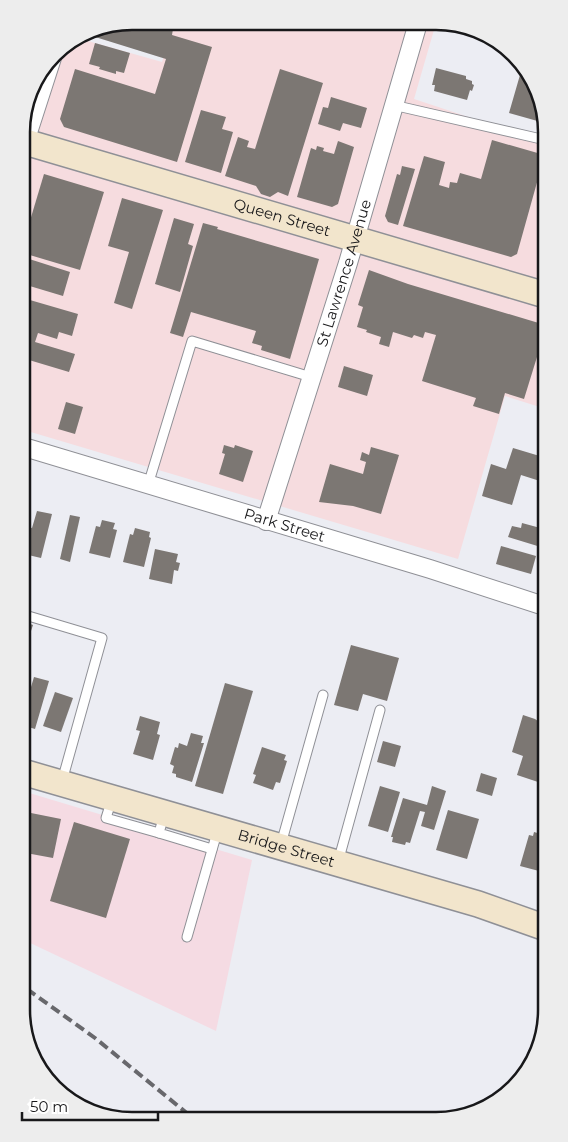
<svg xmlns="http://www.w3.org/2000/svg" width="568" height="1142" viewBox="0 0 568 1142" font-family="Montserrat,sans-serif">
  <rect width="100%" height="100%" fill="#ecedf3"/>
  <path fill="#f6dcdf" d="M175,22L436,23L414,99L541,141L543,408L505,396L458,559L24,430L22,117L33,83L59,49L82,34L81,39L162,62Z"/>
  <path fill="#f5dbe3" d="M26,792L252,860L216,1031L26,941Z"/>
  <g fill="#7c7773">
    <path d="M132,21H147L173,29L172,35L212,47L177,162L64,127L60,119L75,69L155,94L166,59L92,36L95,29Z"/>
    <path d="M445,23H458L481,35L444,25Z"/>
    <path d="M95,43L130,53L124,73L116,71V74L99,69L100,67L89,64Z"/>
    <path d="M436,68L466,76V79L472,81V84L474,85L472,91L470,90L467,100L434,91L435,85H432Z"/>
    <path d="M522,68L538,92L537,96L541,97V122L509,113Z"/>
    <path d="M280,69L323,83L288,196L278,192L270,197L261,194L256,186L225,176L238,137L249,141L247,147L255,149Z"/>
    <path d="M331,97L367,108L361,128L343,123L340,131L318,124L323,107L328,108Z"/>
    <path d="M201,110L226,117L222,129L233,132L221,173L185,162Z"/>
    <path d="M492,140L541,154V168L517,254L511,257L403,226L424,156L445,162L439,185L449,188L450,182L457,183L460,173L481,179Z"/>
    <path d="M338,141L354,147L338,204L332,207L297,197L311,148L316,150L317,146L324,148L323,151L334,154Z"/>
    <path d="M402,166L415,169L398,225L388,222L385,216L397,174L400,175Z"/>
    <path d="M44,174L104,192L80,270L23,253V244Z"/>
    <path d="M122,198L163,210L132,309L114,303L129,252L108,246Z"/>
    <path d="M174,218L194,224L188,244L193,246L180,292L155,284Z"/>
    <path d="M203,223L218,227L217,229L319,259L290,359L261,350L262,346L252,343L256,331L191,312L183,337L170,333Z"/>
    <path d="M23,257L70,272L63,296L23,284Z"/>
    <path d="M369,270L408,284L542,324L543,358L537,357L524,399L505,393L499,414L473,406L476,398L422,381L436,335L425,332L423,338L414,335L412,338L393,332L389,347L379,344L381,337L366,332L367,330L357,327L363,307L358,305Z"/>
    <path d="M23,298L78,314L72,336L59,332L57,339L38,333L35,342L75,354L69,372L29,360L24,376Z"/>
    <path d="M344,366L373,375L367,396L338,387Z"/>
    <path d="M66,402L83,407L75,434L58,429Z"/>
    <path d="M543,434V453L537,451Z"/>
    <path d="M224,445L234,448L235,445L253,451L243,482L219,474L225,454L222,453Z"/>
    <path d="M371,447L399,455L381,514L353,506L319,502L330,464L363,474L366,462L360,460L362,452L369,455Z"/>
    <path d="M513,448L543,457V482L521,475L512,505L482,496L491,464L506,469Z"/>
    <path d="M37,511L52,514L41,558L24,554V526L32,528Z"/>
    <path d="M70,515L80,517L70,562L60,559Z"/>
    <path d="M102,520L115,523L113,529L117,530L110,558L89,553L96,526L100,527Z"/>
    <path d="M522,523L544,529V548L508,537L512,526L521,528Z"/>
    <path d="M135,528L150,532L149,537L151,538L144,567L123,562L130,534L133,535Z"/>
    <path d="M501,546L536,556L531,574L496,564Z"/>
    <path d="M155,549L178,554L176,562L180,563L178,571L174,570L172,584L149,579Z"/>
    <path d="M25,622L33,625L28,640L25,639Z"/>
    <path d="M351,645L399,658L387,701L363,694L358,711L334,705Z"/>
    <path d="M34,677L49,681L35,729L25,726V694L27,687H31Z"/>
    <path d="M225,683L253,691L223,794L195,786Z"/>
    <path d="M55,692L73,698L61,732L43,726Z"/>
    <path d="M523,715L535,719L545,726V770L541,783L517,775L523,756L512,752Z"/>
    <path d="M140,716L160,722L157,734L160,735L153,760L133,754L140,731L136,730Z"/>
    <path d="M191,733L203,736L201,743H204L192,782L176,777V774L172,773L174,766L170,764L175,747L178,748L179,743L187,746Z"/>
    <path d="M383,741L401,746L395,767L377,762Z"/>
    <path d="M262,747L286,755L284,760L287,761L280,783L276,782L273,790L253,783L256,775L253,774Z"/>
    <path d="M481,773L497,778L492,796L476,791Z"/>
    <path d="M380,786L400,792L388,832L368,826Z"/>
    <path d="M432,786L446,791L434,830L421,826L425,812L420,811L410,843L406,842L405,845L392,842L393,837H391L403,798L427,805Z"/>
    <path d="M448,810L479,819L467,859L436,850Z"/>
    <path d="M26,812L61,819L53,858L26,853Z"/>
    <path d="M74,822L130,839L106,918L50,901Z"/>
    <path d="M534,832L541,834L540,839L545,840V850L539,871L520,866L529,835L533,836Z"/>
  </g>
  <g fill="none" stroke-linecap="round" stroke-linejoin="round">
    <defs>
      <g id="lane">
        <path d="M393,105L541,139"/>
        <path d="M148,485L192,341L311,377"/>
        <path d="M25,615L102,638L62,781"/>
        <path d="M112,799L106,818L159,833"/>
        <path d="M164,815L159,833L212,849"/>
        <path d="M281,844L323,695"/>
        <path d="M338,862L380,710"/>
        <path d="M187,937L218,829"/>
      </g>
      <g id="street">
        <path d="M22,151L52,58"/>
        <path id="s1" d="M24,447L430,569L544,606"/>
        <path id="s2" d="M266,521L348,263L418,23"/>
      </g>
      <g id="secondary">
        <path id="s3" d="M22,141L542,294"/>
        <path id="s4" d="M26,773L478,904L546,928"/>
      </g>
    </defs>
    <use href="#lane" stroke="#8f9096" stroke-width="11"/>
    <use href="#street" stroke="#8f9096" stroke-width="20"/>
    <use href="#secondary" stroke="#8f9096" stroke-width="28"/>
    <use href="#lane" stroke="#fff" stroke-width="9"/>
    <use href="#street" stroke="#fff" stroke-width="18"/>
    <use href="#secondary" stroke="#f2e5cc" stroke-width="25"/>
    <path stroke="#68686c" stroke-width="4" stroke-dasharray="10 5" stroke-linecap="butt" d="M27,989L95,1038L194,1119"/>
  </g>
  <g text-anchor="middle" stroke-width="4" stroke-linejoin="round" paint-order="stroke">
    <g font-size="15" fill="#18181a" stroke="#fff">
      <text dy="5" stroke="none"><textPath href="#s3" startOffset="271">Queen Street</textPath></text>
      <text dy="5" stroke="none"><textPath href="#s2" startOffset="260">St Lawrence Avenue</textPath></text>
      <text dy="5" stroke="none"><textPath href="#s1" startOffset="272">Park Street</textPath></text>
      <text dy="5" stroke="none"><textPath href="#s4" startOffset="271">Bridge Street</textPath></text>
    </g>
  </g>
  <path d="M0 0H568V1142H0ZM132 30H436A102 102 0 0 1 538 132V1010A102 102 0 0 1 436 1112H132A102 102 0 0 1 30 1010V132A102 102 0 0 1 132 30Z" fill="#ededed" fill-rule="evenodd"/>
  <path fill="none" stroke="#18181a" stroke-width="2.5" d="M132 30H436A102 102 0 0 1 538 132V1010A102 102 0 0 1 436 1112H132A102 102 0 0 1 30 1010V132A102 102 0 0 1 132 30Z"/>
  <path d="M22 1112v8h136v-8" fill="none" stroke="#18181a" stroke-width="2.5"/>
  <text x="30" y="1112" font-size="15" fill="#18181a" stroke="#ffffff" stroke-width="4" paint-order="stroke">50 m</text>
</svg>
